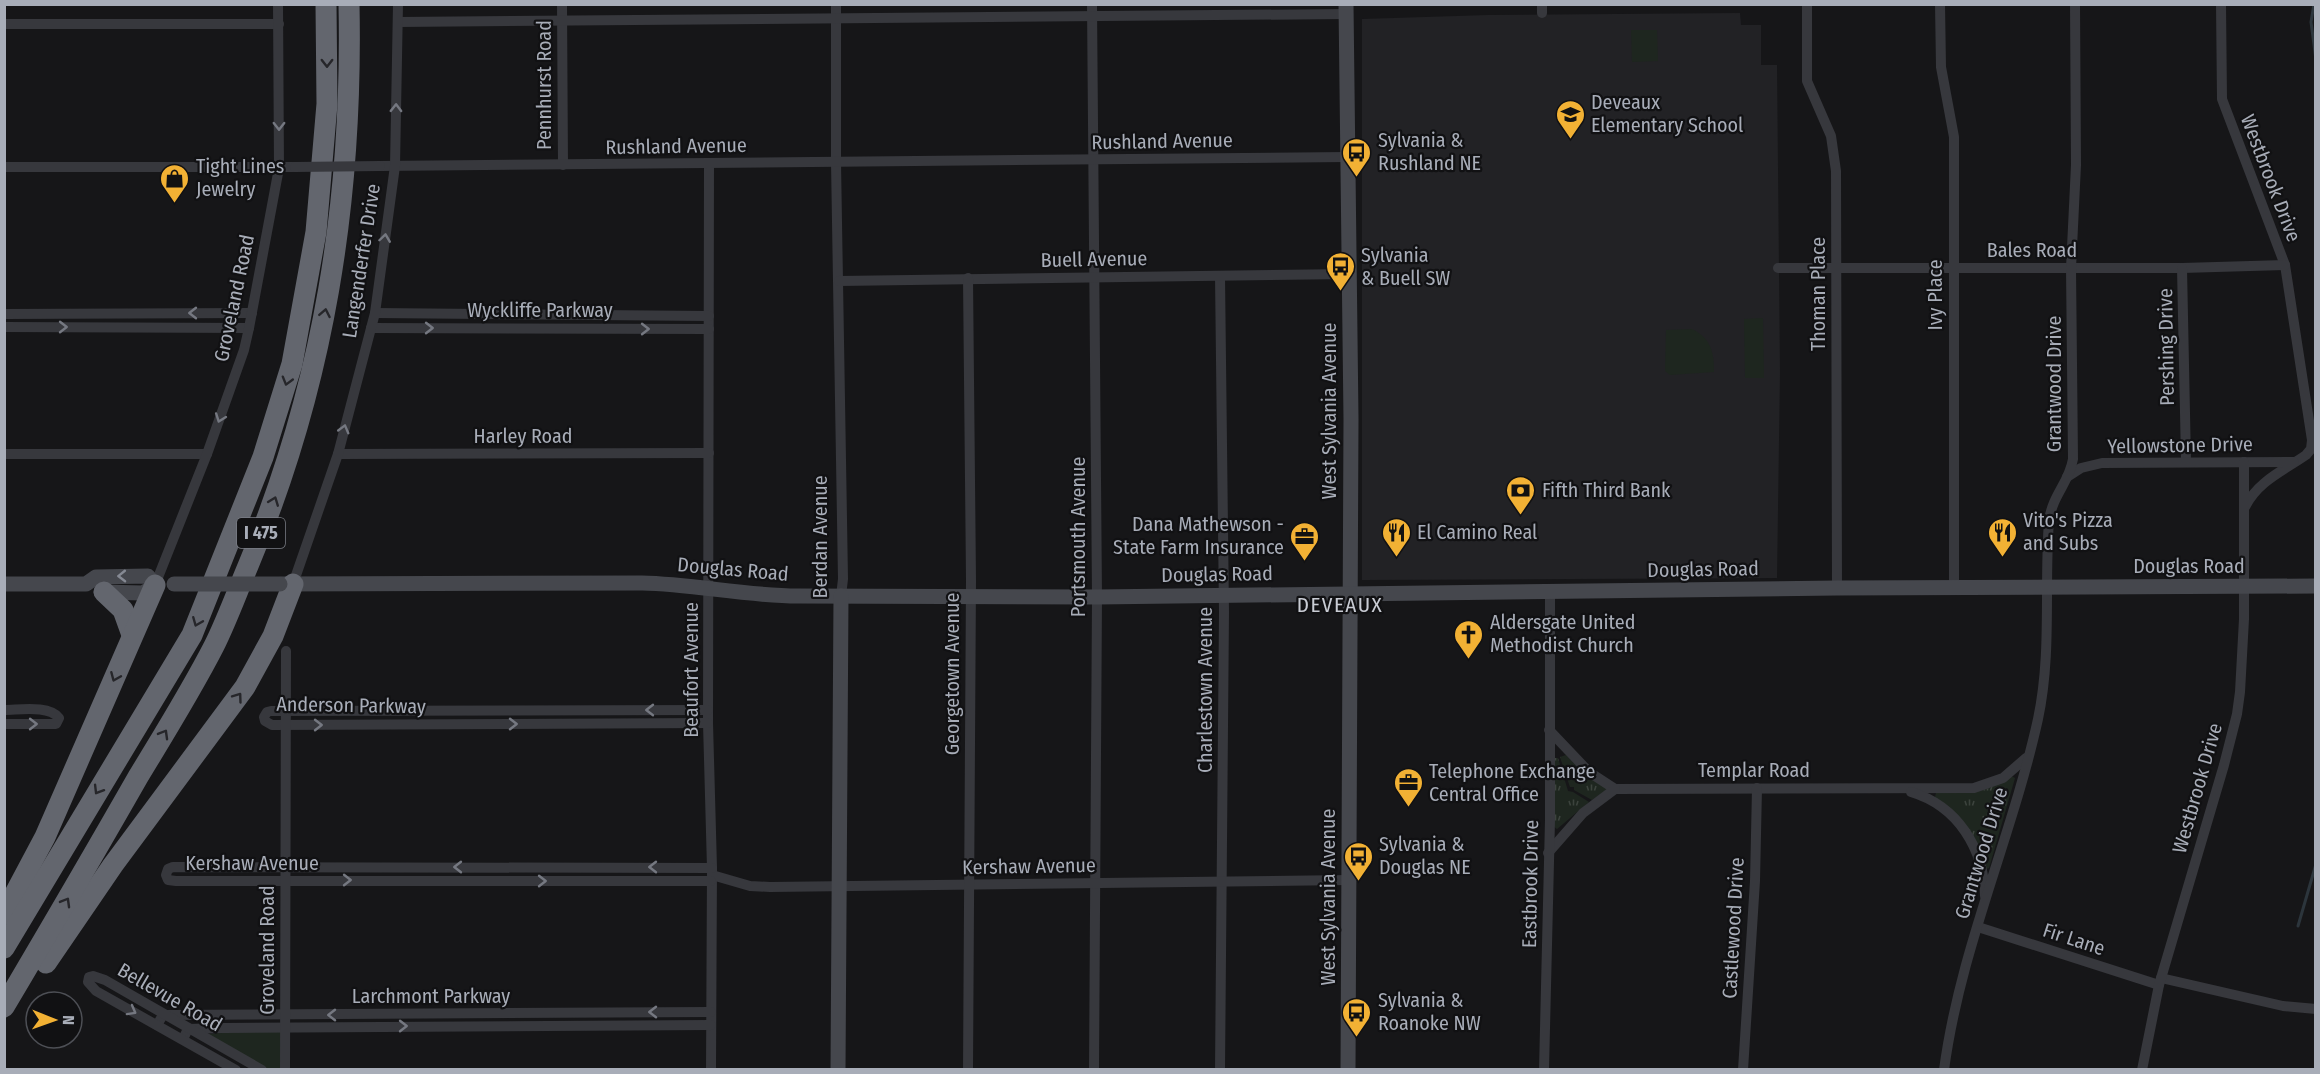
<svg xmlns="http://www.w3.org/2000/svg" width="2320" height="1074" viewBox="0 0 2320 1074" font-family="'Fira Sans Condensed',sans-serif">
  <defs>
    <pattern id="grass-tufts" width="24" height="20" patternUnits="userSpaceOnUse" patternTransform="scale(1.5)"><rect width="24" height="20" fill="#1e261f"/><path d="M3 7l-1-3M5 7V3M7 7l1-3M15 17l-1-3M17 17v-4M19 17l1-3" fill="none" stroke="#3c433d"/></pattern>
  </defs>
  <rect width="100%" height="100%" fill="#161618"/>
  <path fill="#222225" d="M1740,13L1741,25H1761V65H1777L1780,373L1777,578L1362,580V19L1488,15Z"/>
  <g fill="url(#grass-tufts)">
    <path d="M1566,755L1585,775L1608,789L1592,800L1574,790V787H1570L1560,757Z"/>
    <path d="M1554,758H1558L1568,791L1573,792L1589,802L1557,829L1553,826Z"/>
    <path d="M2011,776L2015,778L1989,868L1986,869L1935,797L1936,793C1964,793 1988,794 2011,776Z"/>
  </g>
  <g fill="#1e261f">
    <path d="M1631,30H1657L1658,61L1632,62Z"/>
    <path d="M1763,318L1764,378H1745L1744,319Z"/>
    <path d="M1692,329C1711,338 1714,353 1714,372L1670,375L1665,371L1666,330Z"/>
    <path d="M282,1029L284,1069H267L207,1034Z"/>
  </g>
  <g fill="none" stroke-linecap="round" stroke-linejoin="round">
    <g stroke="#2c353c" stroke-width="3">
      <path d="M2314,4L2311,22L2316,60"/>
      <path d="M2298,926L2316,864"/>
    </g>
    <g stroke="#37383d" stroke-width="10">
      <path d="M562,4L563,165"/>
      <path d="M836,4V162L843,579L841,596"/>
      <path d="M1092,4L1097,597L1094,1070"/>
      <path d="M1807,4V81L1831,136L1836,171L1837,588"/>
      <path d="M1940,4L1941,67L1954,137V588"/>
      <path d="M2221,4L2222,99L2285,265L2312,440L2311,449L2306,455C2283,471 2258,481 2245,507"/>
      <path d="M1542,13V4"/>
      <path d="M398,22L1346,14"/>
      <path d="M4,24H279"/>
      <path d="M709,163L708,723L712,868L711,1070"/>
      <path d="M380,166L1347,157"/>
      <path d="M4,167H295"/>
      <path d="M1778,268H2182L2285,265"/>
      <path d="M2182,268L2186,461"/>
      <path d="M1220,276L1224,612L1220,1070"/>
      <path d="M839,281L1348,274"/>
      <path d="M375,313L709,316"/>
      <path d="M4,314L252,313"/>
      <path d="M4,327L249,328"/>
      <path d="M371,328L709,329"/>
      <path d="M4,454H207"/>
      <path d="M338,454L709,453"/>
      <path d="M2067,477L2081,468L2102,463L2294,462"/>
      <path d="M293,584L338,454L375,313L395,166L398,4"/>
      <path d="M155,585L207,454L244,350L249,328L279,168L278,4"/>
      <path d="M4,710C20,710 49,705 59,718L56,724H4"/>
      <path d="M708,723L272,725L265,721L264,717L267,712L271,711L708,710"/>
      <path d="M1549,730L1589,772L1615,789L1974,788L2003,778L2026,758"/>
      <path d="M1911,792C1958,806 1984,849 1985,896"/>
      <path d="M1548,853L1583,813L1615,789"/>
      <path d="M712,875L750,886L770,887L1349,880"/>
      <path d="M711,881H176L168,880L166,875L168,869L173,867L712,868"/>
      <path d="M1978,927L2159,985"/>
      <path d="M2161,978L2283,1006L2316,1009"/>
      <path d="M157,1025L163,1015L711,1012"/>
      <path d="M183,1039L188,1029L224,1028L711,1025"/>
      <path d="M236,1070L96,991L88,982L89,977L93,976L105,980L262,1070"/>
      <path d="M285,1070L286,651"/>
      <path d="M968,1070L971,580L968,278"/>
      <path d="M1544,1070L1550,820V592"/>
      <path d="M1743,1070L1755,881L1757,788"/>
      <path d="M1944,1070C1960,949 2012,837 2038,719C2052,653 2044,587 2049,520C2053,494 2069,483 2073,459L2071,268L2076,165L2075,4"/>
      <path d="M2142,1070L2159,985L2224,765L2237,714L2240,692L2244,619V462"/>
    </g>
    <g stroke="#45474d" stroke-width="15">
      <path d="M1346,4L1351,419L1348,1070"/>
      <path d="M4,584H86L96,577L148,576L155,585"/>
      <path d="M282,584L642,583C694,584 745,596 798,596L1097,597L1837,588L2316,586"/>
      <path d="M101,592L143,593L156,585"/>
      <path d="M838,1070L841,596"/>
    </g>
    <g stroke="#63666e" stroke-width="21">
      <path d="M104,592L123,610L132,635"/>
      <path d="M4,914L45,837L155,585"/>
      <path d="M4,948L192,635L263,457L292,364L316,232L327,104L326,4"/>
      <path d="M46,963L113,865L245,687L273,636L293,584"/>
      <path d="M4,1007C49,931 94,854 138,777C164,734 191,691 214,646C227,620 237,592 248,566C324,385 353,200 349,4"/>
    </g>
    <path stroke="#37383d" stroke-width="10" d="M295,167L380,166"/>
    <path stroke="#45474d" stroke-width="15" d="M174,584H280"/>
  </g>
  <defs><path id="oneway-chevron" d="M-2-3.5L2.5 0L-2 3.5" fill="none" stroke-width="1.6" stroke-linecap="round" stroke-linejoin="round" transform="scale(1.5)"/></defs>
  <g stroke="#26262a">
    <use href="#oneway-chevron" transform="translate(327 63) rotate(90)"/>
    <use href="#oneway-chevron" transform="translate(325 313) rotate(-79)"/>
    <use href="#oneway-chevron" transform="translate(287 381) rotate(106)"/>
    <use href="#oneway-chevron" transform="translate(274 501) rotate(-69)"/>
    <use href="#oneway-chevron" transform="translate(197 622) rotate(112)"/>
    <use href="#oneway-chevron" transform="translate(115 677) rotate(113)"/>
    <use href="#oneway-chevron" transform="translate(238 697) rotate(-54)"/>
    <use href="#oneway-chevron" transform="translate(164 734) rotate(-60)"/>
    <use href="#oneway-chevron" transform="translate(98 790) rotate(121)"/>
    <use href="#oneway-chevron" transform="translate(66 902) rotate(-60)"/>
  </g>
  <g stroke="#757881">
    <use href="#oneway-chevron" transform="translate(396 108) rotate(-89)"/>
    <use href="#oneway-chevron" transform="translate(279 126) rotate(90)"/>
    <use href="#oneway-chevron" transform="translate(385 238) rotate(-82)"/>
    <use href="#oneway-chevron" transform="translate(193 313) rotate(180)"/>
    <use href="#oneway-chevron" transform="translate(63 327)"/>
    <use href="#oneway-chevron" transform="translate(429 328)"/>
    <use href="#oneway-chevron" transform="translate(645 329)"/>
    <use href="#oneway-chevron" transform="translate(220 418) rotate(110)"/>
    <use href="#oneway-chevron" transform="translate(344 429) rotate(-75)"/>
    <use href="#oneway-chevron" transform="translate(650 710) rotate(180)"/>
    <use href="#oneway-chevron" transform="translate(33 724)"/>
    <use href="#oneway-chevron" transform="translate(513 724)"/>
    <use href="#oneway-chevron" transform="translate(318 725)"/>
    <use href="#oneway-chevron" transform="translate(458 867) rotate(-180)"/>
    <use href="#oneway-chevron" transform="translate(653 867) rotate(-180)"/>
    <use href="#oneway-chevron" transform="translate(347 880)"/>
    <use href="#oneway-chevron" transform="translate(542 881)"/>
    <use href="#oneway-chevron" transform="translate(132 1011) rotate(29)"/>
    <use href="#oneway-chevron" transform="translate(653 1012) rotate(180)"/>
    <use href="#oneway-chevron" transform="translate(332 1015) rotate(180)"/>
    <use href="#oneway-chevron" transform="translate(403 1026)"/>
  </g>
  <use stroke="#858993" href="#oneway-chevron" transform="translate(122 576) rotate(179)"/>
  <defs>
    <symbol id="school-pin" viewBox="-11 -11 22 30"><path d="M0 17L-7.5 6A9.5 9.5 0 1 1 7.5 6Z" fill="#f2b134" stroke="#111113"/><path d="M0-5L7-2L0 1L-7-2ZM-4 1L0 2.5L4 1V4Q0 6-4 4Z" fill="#111"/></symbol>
    <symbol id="bus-pin" viewBox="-11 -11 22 30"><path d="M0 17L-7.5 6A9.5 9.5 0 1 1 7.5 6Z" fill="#f2b134" stroke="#111113"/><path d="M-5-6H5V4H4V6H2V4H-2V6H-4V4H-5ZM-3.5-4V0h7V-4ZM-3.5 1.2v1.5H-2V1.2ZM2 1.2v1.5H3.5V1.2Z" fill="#111"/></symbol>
    <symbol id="shop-pin" viewBox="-11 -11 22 30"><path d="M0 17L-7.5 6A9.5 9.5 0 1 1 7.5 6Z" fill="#f2b134" stroke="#111113"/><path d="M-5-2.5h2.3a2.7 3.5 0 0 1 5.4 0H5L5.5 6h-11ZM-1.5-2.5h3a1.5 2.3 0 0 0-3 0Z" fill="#111"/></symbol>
    <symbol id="bank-pin" viewBox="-11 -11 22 30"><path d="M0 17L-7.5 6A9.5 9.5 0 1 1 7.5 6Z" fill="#f2b134" stroke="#111113"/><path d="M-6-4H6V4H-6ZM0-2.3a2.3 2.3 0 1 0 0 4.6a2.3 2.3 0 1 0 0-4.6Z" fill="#111"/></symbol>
    <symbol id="restaurant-pin" viewBox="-11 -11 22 30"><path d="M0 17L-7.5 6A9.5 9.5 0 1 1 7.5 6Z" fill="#f2b134" stroke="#111113"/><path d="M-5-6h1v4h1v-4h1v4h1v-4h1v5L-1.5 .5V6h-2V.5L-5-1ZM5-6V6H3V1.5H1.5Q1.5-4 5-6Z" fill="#111"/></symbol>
    <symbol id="office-pin" viewBox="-11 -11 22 30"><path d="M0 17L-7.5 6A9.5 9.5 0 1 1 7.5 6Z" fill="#f2b134" stroke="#111113"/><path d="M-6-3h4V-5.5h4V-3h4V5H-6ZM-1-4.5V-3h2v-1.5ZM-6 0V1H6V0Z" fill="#111"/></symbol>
    <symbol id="church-pin" viewBox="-11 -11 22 30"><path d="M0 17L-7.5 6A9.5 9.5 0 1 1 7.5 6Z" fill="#f2b134" stroke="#111113"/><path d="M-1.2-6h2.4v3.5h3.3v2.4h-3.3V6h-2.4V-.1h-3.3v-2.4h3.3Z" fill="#111"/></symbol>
  </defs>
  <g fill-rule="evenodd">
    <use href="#school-pin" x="1554" y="98" width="33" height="45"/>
    <use href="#bus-pin" x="1340" y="136" width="33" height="45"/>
    <use href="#shop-pin" x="158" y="162" width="33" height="45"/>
    <use href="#bus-pin" x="1324" y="250" width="33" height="45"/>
    <use href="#bank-pin" x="1504" y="474" width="33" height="45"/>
    <use href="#restaurant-pin" x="1380" y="516" width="33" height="45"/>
    <use href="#restaurant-pin" x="1986" y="516" width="33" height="45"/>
    <use href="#office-pin" x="1288" y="520" width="33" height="45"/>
    <use href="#church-pin" x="1452" y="618" width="33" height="45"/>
    <use href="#office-pin" x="1392" y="766" width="33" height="45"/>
    <use href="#bus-pin" x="1342" y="840" width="33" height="45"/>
    <use href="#bus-pin" x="1340" y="996" width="33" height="45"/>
  </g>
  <g text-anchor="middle" stroke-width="4.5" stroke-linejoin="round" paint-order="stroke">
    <rect fill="#111113" stroke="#7b7e86" stroke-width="1.5" x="237" y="518" width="48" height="30" rx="4.5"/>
    <g font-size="18" font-weight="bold" fill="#a8adb8">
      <text x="261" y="539">I 475</text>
    </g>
    <g font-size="20" fill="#a8adb8" stroke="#111113">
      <text transform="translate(544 85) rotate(-90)" y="7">Pennhurst Road</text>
      <text transform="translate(1162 141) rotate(-1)" y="7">Rushland Avenue</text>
      <text transform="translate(676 146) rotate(-1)" y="7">Rushland Avenue</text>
      <text transform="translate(2271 178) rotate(69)" y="7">Westbrook Drive</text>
      <text x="2032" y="257">Bales Road</text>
      <text transform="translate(1094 259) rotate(-1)" y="7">Buell Avenue</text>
      <text transform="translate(361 261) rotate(-81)" y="7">Langenderfer Drive</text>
      <text transform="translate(1818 294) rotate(-90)" y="7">Thoman Place</text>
      <text transform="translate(1935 295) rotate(-90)" y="7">Ivy Place</text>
      <text transform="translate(234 298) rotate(-78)" y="7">Groveland Road</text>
      <text x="540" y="317">Wyckliffe Parkway</text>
      <text transform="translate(2166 347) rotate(-91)" y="7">Pershing Drive</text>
      <text transform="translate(2054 384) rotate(-90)" y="7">Grantwood Drive</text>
      <text transform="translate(1329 411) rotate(-90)" y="7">West Sylvania Avenue</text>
      <text x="523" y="443">Harley Road</text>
      <text transform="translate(2180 445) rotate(-1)" y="7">Yellowstone Drive</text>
      <text transform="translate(820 537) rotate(-90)" y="7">Berdan Avenue</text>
      <text transform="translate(1078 537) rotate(-90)" y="7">Portsmouth Avenue</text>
      <text x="2189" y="573">Douglas Road</text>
      <text transform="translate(733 569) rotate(5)" y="7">Douglas Road</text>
      <text transform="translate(1703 569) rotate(-1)" y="7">Douglas Road</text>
      <text transform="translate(1217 574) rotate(-1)" y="7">Douglas Road</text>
      <text transform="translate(691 670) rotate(-90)" y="7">Beaufort Avenue</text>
      <text transform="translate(952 674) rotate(-90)" y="7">Georgetown Avenue</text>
      <text transform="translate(1205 690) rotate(-90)" y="7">Charlestown Avenue</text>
      <text transform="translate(351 705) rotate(1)" y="7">Anderson Parkway</text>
      <text x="1754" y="777">Templar Road</text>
      <text transform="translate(2197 788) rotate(-74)" y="7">Westbrook Drive</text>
      <text transform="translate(1981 853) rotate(-73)" y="7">Grantwood Drive</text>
      <text x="252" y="870">Kershaw Avenue</text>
      <text transform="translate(1029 866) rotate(-1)" y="7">Kershaw Avenue</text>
      <text transform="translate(1530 884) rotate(-89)" y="7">Eastbrook Drive</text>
      <text transform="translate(1328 897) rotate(-90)" y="7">West Sylvania Avenue</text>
      <text transform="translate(1733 928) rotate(-87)" y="7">Castlewood Drive</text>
      <text transform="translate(2074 939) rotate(18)" y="7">Fir Lane</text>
      <text transform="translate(267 950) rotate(-90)" y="7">Groveland Road</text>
      <text x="431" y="1003">Larchmont Parkway</text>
      <text transform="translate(170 997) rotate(30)" y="7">Bellevue Road</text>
    </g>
    <g font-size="20" fill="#a8adb8" stroke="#111113" text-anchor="start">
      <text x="1591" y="109">Deveaux<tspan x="1591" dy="23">Elementary School</tspan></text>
      <text x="1378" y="147">Sylvania &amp;<tspan x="1378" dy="23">Rushland NE</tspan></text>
      <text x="196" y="173">Tight Lines<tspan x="196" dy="23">Jewelry</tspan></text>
      <text x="1361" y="262">Sylvania<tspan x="1361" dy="23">&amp; Buell SW</tspan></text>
      <text x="1542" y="497">Fifth Third Bank</text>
      <text x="2023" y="527">Vito's Pizza<tspan x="2023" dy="23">and Subs</tspan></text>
      <text x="1284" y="531" text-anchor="end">Dana Mathewson -<tspan x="1284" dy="23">State Farm Insurance</tspan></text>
      <text x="1417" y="539">El Camino Real</text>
      <text x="1490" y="629">Aldersgate United<tspan x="1490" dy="23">Methodist Church</tspan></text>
      <text x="1429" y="778">Telephone Exchange<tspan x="1429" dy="23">Central Office</tspan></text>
      <text x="1379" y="851">Sylvania &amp;<tspan x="1379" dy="23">Douglas NE</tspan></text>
      <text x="1378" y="1007">Sylvania &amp;<tspan x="1378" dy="23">Roanoke NW</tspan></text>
    </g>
    <g font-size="21" letter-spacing="1.5" fill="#c9ccd4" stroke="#111113">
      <text x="1340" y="612">DEVEAUX</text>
    </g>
  </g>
  <rect width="2320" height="1074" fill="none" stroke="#a8adb8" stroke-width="12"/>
  <g transform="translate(54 1020) rotate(91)"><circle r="28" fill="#111113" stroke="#4d4f55" stroke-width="1.5"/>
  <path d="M0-4.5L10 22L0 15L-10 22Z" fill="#f2b134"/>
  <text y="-9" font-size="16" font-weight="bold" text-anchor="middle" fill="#a8adb8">N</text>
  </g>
</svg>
